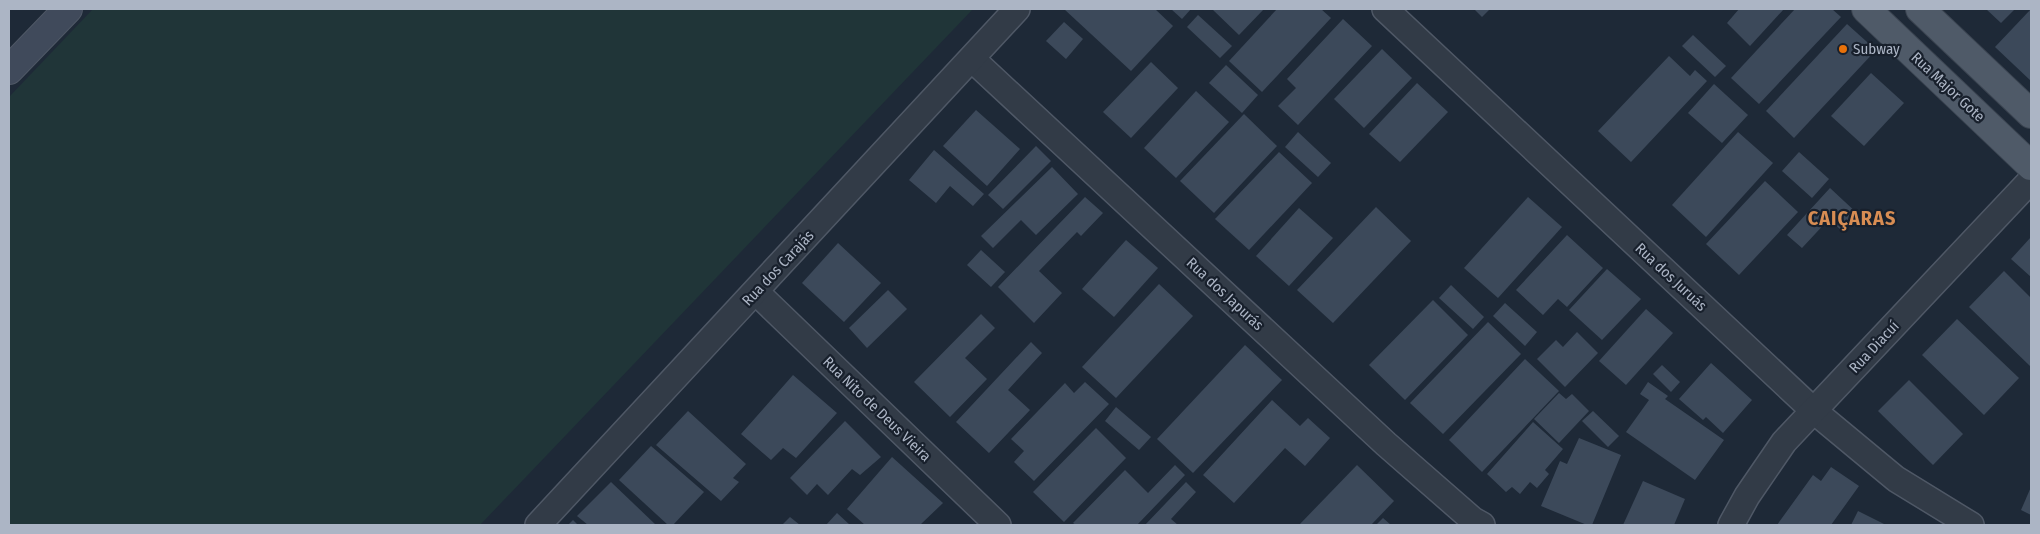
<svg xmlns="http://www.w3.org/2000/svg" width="2040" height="534" viewBox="0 0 2040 534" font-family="'Fira Sans Condensed',sans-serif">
  <rect width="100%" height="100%" fill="#1e2937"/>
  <path fill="#203538" d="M93,9H973L480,525H9V97Z"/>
  <g fill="#3c495a">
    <path d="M1064,9H1155L1173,26L1131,71Z"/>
    <path d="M1171,9H1191L1182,19Z"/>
    <path d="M1212,9H1264L1239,35Z"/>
    <path d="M1277,9H1321L1331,18L1262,92L1229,61Z"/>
    <path d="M1474,9H1490L1482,17Z"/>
    <path d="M1739,9H1784L1750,46L1727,23Z"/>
    <path d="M1795,9H1832L1841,17L1759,104L1731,78Z"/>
    <path d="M1986,9H2015L2001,23Z"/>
    <path d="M2031,9V81L1995,47Z"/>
    <path d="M1198,15L1232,46L1220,58L1187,27Z"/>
    <path d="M1343,19L1372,46L1298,125L1278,106L1296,88L1287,79Z"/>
    <path d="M1064,22L1083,39L1066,59L1046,41Z"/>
    <path d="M1847,24L1876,50L1794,138L1766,111Z"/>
    <path d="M1693,35L1726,66L1715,77L1682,46Z"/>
    <path d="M1382,49L1412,78L1364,128L1334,99Z"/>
    <path d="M1669,56L1690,76L1695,70L1707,81L1631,162L1598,131Z"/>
    <path d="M1151,62L1178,88L1131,138L1103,112Z"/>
    <path d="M1226,65L1258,95L1242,113L1209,83Z"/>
    <path d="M1871,73L1904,103L1864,146L1831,116Z"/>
    <path d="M1417,83L1448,112L1400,162L1369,134Z"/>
    <path d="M1714,84L1748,115L1722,143L1688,113Z"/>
    <path d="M1196,91L1229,122L1176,178L1144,148Z"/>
    <path d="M976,110L1020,149L987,186L943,146Z"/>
    <path d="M1244,114L1277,146L1214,213L1180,181Z"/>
    <path d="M1298,132L1331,163L1318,177L1285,147Z"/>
    <path d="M1738,132L1773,163L1706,237L1672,205Z"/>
    <path d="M1036,146L1051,161L1003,209L988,195Z"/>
    <path d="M934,150L984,194L973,206L950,186L936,203L909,180Z"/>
    <path d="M1279,152L1312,183L1249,250L1215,219Z"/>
    <path d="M1799,152L1829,179L1812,198L1782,171Z"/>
    <path d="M1052,167L1078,194L1036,235L1021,220L993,248L981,236Z"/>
    <path d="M1765,181L1798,212L1739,275L1706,244Z"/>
    <path d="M1830,188L1859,215L1843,232L1829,219L1802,248L1787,235Z"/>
    <path d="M1085,197L1103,213L1081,236L1077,232L1039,271L1062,293L1034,323L998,287Z"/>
    <path d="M1528,197L1562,227L1498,298L1464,268Z"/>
    <path d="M1376,207L1411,241L1333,323L1297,290Z"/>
    <path d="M1299,208L1333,238L1289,286L1256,256Z"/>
    <path d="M1567,235L1603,268L1567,307L1558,299L1543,315L1516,290Z"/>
    <path d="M2031,237V277L2011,259Z"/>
    <path d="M1126,240L1158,268L1114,317L1082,289Z"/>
    <path d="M838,243L881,283L844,322L802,283Z"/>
    <path d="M981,250L1005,272L991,287L967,265Z"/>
    <path d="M1607,269L1641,299L1602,340L1569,310Z"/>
    <path d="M2004,271L2031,298L2030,366L1969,307Z"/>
    <path d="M1159,284L1193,316L1116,398L1082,367Z"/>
    <path d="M1451,285L1484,317L1473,329L1439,298Z"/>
    <path d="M888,290L907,309L867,348L849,328Z"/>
    <path d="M1433,300L1468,335L1405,400L1369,365Z"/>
    <path d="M1505,303L1537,332L1525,346L1493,316Z"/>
    <path d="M1646,309L1673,333L1626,385L1599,361Z"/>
    <path d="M981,314L995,328L965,358L987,379L950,417L914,382Z"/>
    <path d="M1957,319L2019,378L1984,415L1922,355Z"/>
    <path d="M1488,322L1521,354L1443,434L1410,403Z"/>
    <path d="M1577,332L1598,353L1565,387L1537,359L1556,340L1563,347Z"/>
    <path d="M1031,342L1042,353L1008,390L1030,410L989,453L956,422Z"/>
    <path d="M1245,345L1282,380L1193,473L1157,439Z"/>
    <path d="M1525,359L1559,391L1482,472L1449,440Z"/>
    <path d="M1711,363L1752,400L1723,433L1706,417L1703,420L1679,399Z"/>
    <path d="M1662,365L1680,382L1671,392L1653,374Z"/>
    <path d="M793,375L837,413L796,458L783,448L771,460L741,434Z"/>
    <path d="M1909,380L1963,434L1933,465L1878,411Z"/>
    <path d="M1085,382L1109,404L1034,481L1014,462L1024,451L1011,439L1065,383L1074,393Z"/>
    <path d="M1648,382L1668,396L1665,399L1724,440L1695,480L1626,432L1649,400L1640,394Z"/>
    <path d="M1559,393L1566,399L1572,394L1589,411L1559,443L1534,419Z"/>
    <path d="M1272,400L1300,426L1308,418L1330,438L1305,466L1285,448L1234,503L1203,475Z"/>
    <path d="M1116,407L1151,437L1139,450L1105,421Z"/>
    <path d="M688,411L746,464L733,478L739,482L721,501L656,445Z"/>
    <path d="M1593,411L1619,436L1608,447L1582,421Z"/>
    <path d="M845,421L881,457L860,475L852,469L828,495L817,484L807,495L790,478Z"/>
    <path d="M1533,422L1563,449L1545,470L1549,474L1537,488L1530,482L1520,494L1512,487L1506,492L1487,474Z"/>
    <path d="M1096,428L1126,458L1064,522L1033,492Z"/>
    <path d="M1579,438L1621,455L1592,525H1587L1541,506L1560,461L1567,464Z"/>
    <path d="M651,446L704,492L673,525H668L619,480Z"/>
    <path d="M892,457L943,503L920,525H865L847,509Z"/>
    <path d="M1175,465L1185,475L1137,525H1076L1073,523L1125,470L1148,493Z"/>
    <path d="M1357,465L1394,501L1371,525H1299Z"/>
    <path d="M1831,467L1859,486L1831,525H1777L1813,475L1821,481Z"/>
    <path d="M1643,481L1685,499L1674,525H1623Z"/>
    <path d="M611,482L656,525H588L577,516Z"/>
    <path d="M1186,482L1196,492L1171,519L1178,525H1145Z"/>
    <path d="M2031,487V515L2021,510Z"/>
    <path d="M1858,511L1886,525H1851Z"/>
    <path d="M837,513L850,525H826Z"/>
    <path d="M790,517L800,525H782Z"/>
    <path d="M1383,518L1391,525H1376Z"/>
    <path d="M573,520L578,525H568Z"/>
  </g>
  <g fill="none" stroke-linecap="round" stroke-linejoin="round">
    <defs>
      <g id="street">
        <path d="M1385,9L1814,411L1896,479L1971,525"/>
        <path d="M972,59L1386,444L1473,520L1482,525"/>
        <path d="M756,292L998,525"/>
        <path d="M538,525L1017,9"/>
        <path d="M1731,525L1747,496L1784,442L2031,180"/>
      </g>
      <path id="secondary" d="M9,70L68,9"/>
      <g id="primary">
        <path d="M1866,9L2031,166"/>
        <path d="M1920,9L2031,114"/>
      </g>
    </defs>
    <use href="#street" stroke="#4f5866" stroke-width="28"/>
    <use href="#secondary" stroke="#4f5866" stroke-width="30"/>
    <use href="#primary" stroke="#3b4451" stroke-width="30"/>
    <use href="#street" stroke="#323b47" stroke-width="25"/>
    <use href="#secondary" stroke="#404a5b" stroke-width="28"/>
    <use href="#primary" stroke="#4f5a68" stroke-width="28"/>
  </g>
  <circle fill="#e8710a" stroke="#18202c" stroke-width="2" cx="1843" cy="49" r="5"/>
  <g text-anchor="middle" stroke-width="4.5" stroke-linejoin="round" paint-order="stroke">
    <g font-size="15" fill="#acb5c5" stroke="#18202c" text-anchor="start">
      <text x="1853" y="54">Subway</text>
    </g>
    <g font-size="15" fill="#acb5c5" stroke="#18202c">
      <text transform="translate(1948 87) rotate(43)" y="5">Rua Major Gote</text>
      <text transform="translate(778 268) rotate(-47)" y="5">Rua dos Carajás</text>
      <text transform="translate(1671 277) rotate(43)" y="5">Rua dos Juruás</text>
      <text transform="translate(1225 294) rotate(43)" y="5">Rua dos Japurás</text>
      <text transform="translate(1874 347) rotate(-47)" y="5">Rua Diacuí</text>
      <text transform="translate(877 409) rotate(44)" y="5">Rua Nito de Deus Vieira</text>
    </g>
    <g font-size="20" font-weight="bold" letter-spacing="1" fill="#d88d53" stroke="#18202c">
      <text x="1852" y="225">CAIÇARAS</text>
    </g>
  </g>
  <rect width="2040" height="534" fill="none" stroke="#acb5c5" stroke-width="20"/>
</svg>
